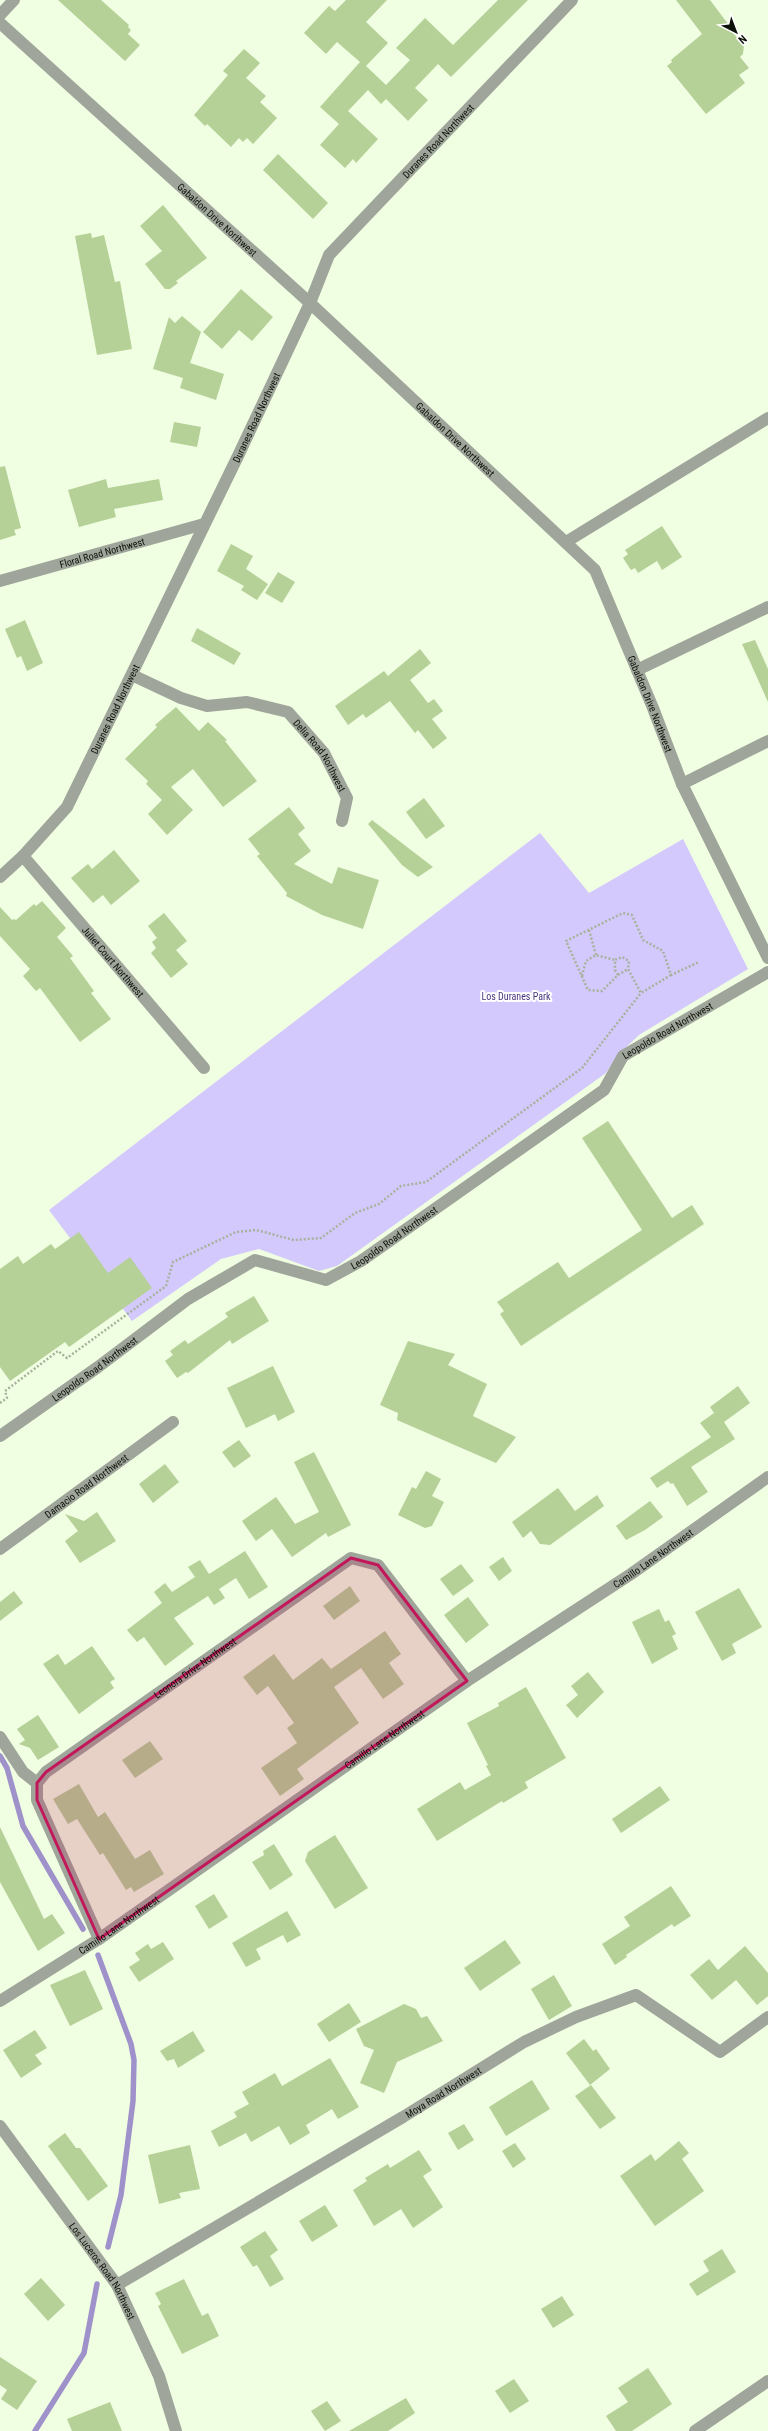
<svg xmlns="http://www.w3.org/2000/svg" width="768" height="2431" viewBox="0 0 768 2431" font-family="'Roboto Condensed',sans-serif">
  <rect width="100%" height="100%" fill="#f0fee2"/>
  <path fill="#d4c9fd" d="M540,833L589,893L683,839L748,969L639,1035L617,1056L606,1073L337,1266L319,1271L259,1249L221,1259L132,1321L49,1210Z"/>
  <g fill="none" stroke-linecap="round" stroke-linejoin="round">
    <g stroke="#9f92cb" stroke-width="5.5">
      <path d="M0,1756L7,1768L23,1826L83,1929"/>
      <path d="M98,1955L131,2044L134,2060L133,2101L121,2195L108,2247"/>
      <path d="M35,2431L84,2353L97,2284"/>
    </g>
  </g>
  <g fill="#b5d197">
    <path d="M58,0H101L129,25L128,27L131,30L128,34L140,45L125,61Z"/>
    <path d="M346,0H387L366,22L388,43L366,66L386,85L410,60L396,48L425,18L453,45L498,0H528L451,77L438,64L415,88L428,100L408,121L386,99L381,104L368,90L348,111L378,139L356,163L353,159L345,168L320,145L339,124L320,107L360,62L337,42L326,54L304,33L329,6L335,11Z"/>
    <path d="M676,0H710L731,28L729,29L744,45L743,54L740,57L749,68L739,75L745,83L706,114L667,66L672,62L671,60L702,34Z"/>
    <path d="M244,49L260,63L246,78L266,96L260,102L277,118L253,144L247,138L243,142L239,138L231,147L207,124L205,126L194,115L228,75L223,71Z"/>
    <path d="M278,154L328,203L313,219L263,170Z"/>
    <path d="M163,205L207,258L176,281L178,283L170,289H165L145,264L162,251L140,226Z"/>
    <path d="M91,233L92,238L104,235L115,282L120,281L132,349L97,355L75,236Z"/>
    <path d="M241,289L273,317L252,341L239,330L222,349L203,332Z"/>
    <path d="M182,316L201,332L190,363L224,374L216,400L180,388L183,378L153,369L169,317L175,323Z"/>
    <path d="M174,422L201,427L197,447L170,442Z"/>
    <path d="M5,466L21,528L14,530L16,535L0,540V467Z"/>
    <path d="M106,479L108,488L159,479L163,500L114,509L116,517L79,527L68,490Z"/>
    <path d="M662,526L682,557L662,570L657,561L638,573L635,568L631,570L623,558L628,554L625,550Z"/>
    <path d="M231,544L253,556L246,569L268,584L257,600L241,590L244,586L217,571Z"/>
    <path d="M278,572L295,582L282,603L265,593Z"/>
    <path d="M25,620L43,663L27,671L21,656L17,658L5,629Z"/>
    <path d="M197,628L241,653L234,665L191,641Z"/>
    <path d="M755,640L768,669V702L742,644Z"/>
    <path d="M420,649L431,663L410,680L428,703L434,699L443,711L432,719L447,738L433,749L418,730L415,733L390,701L366,718L363,714L348,725L335,706L384,671L388,676Z"/>
    <path d="M176,707L199,731L208,722L227,740L225,741L257,781L223,807L193,769L171,787L193,810L167,835L148,814L162,800L146,784L148,781L125,759L157,727L155,725Z"/>
    <path d="M424,798L445,826L426,839L406,812Z"/>
    <path d="M289,807L305,828L298,834L311,851L294,864L332,884L338,867L379,880L363,929L322,915L286,896L287,893L257,856L260,854L248,839Z"/>
    <path d="M372,820L433,867L418,877L402,865L368,824Z"/>
    <path d="M114,850L140,881L111,905L103,895L93,903L71,878L88,864L92,869Z"/>
    <path d="M42,901L66,928L57,937L73,956L70,958L94,991L91,993L111,1019L80,1042L40,988L36,991L23,976L30,969L0,936V907L12,920L14,919L16,920L34,904L36,906Z"/>
    <path d="M164,913L187,941L176,950L188,964L171,978L151,953L156,948L152,942L157,938L148,926Z"/>
    <path d="M608,1121L672,1218L692,1205L704,1224L521,1346L500,1314L504,1311L497,1302L558,1262L569,1278L642,1230L582,1138Z"/>
    <path d="M79,1232L108,1273L130,1257L152,1288L69,1347L65,1342L10,1381L0,1367V1269L18,1256L23,1264L51,1244L55,1249Z"/>
    <path d="M254,1296L269,1321L232,1344L230,1340L188,1373L186,1372L177,1378L165,1361L173,1355L170,1351L185,1340L188,1344L228,1317L225,1313Z"/>
    <path d="M408,1341L455,1354L448,1365L487,1384L473,1416L516,1437L496,1463L397,1420L398,1413L380,1405Z"/>
    <path d="M273,1366L295,1412L278,1421L275,1414L246,1428L227,1388Z"/>
    <path d="M738,1386L750,1403L724,1422L735,1439L691,1467L708,1492L687,1506L673,1483L671,1484L668,1481L657,1488L650,1478L711,1437L700,1423L714,1413L710,1407Z"/>
    <path d="M239,1440L251,1456L234,1468L222,1452Z"/>
    <path d="M314,1452L351,1525L328,1537L326,1533L292,1557L272,1529L256,1541L242,1521L276,1497L295,1524L319,1512L294,1462Z"/>
    <path d="M165,1464L179,1482L153,1503L139,1484Z"/>
    <path d="M426,1471L441,1479L432,1496L444,1502L432,1526L425,1528L398,1515L412,1487L416,1489Z"/>
    <path d="M558,1488L575,1511L597,1495L604,1506L550,1545L540,1544L531,1531L523,1538L512,1522Z"/>
    <path d="M650,1501L663,1517L645,1530L626,1540L616,1526Z"/>
    <path d="M97,1512L116,1541L80,1563L65,1541L78,1531L65,1514L84,1521Z"/>
    <path d="M245,1551L268,1587L249,1599L236,1578L219,1589L225,1598L214,1605L208,1596L174,1618L194,1644L165,1666L144,1637L137,1642L127,1630L162,1603L154,1592L165,1583L172,1592L195,1577L188,1567L200,1560L209,1574Z"/>
    <path d="M503,1557L512,1571L499,1581L489,1567Z"/>
    <path d="M461,1564L474,1581L453,1596L440,1579Z"/>
    <path d="M350,1586L360,1601L334,1620L323,1606Z"/>
    <path d="M739,1588L762,1627L732,1644L736,1653L722,1661L695,1612Z"/>
    <path d="M14,1591L23,1603L0,1621V1602Z"/>
    <path d="M468,1597L489,1625L466,1643L444,1615Z"/>
    <path d="M659,1609L665,1622L669,1620L676,1634L672,1636L678,1649L652,1664L632,1622Z"/>
    <path d="M385,1631L401,1654L389,1663L404,1684L383,1699L361,1668L334,1687L359,1723L297,1769L304,1779L280,1796L261,1768L297,1743L287,1728L294,1723L268,1686L257,1695L243,1677L274,1654L293,1680L322,1658L331,1669Z"/>
    <path d="M92,1646L115,1679L110,1682L114,1688L79,1714L43,1664L58,1654L65,1665Z"/>
    <path d="M588,1672L604,1692L577,1718L566,1705L578,1695L571,1686Z"/>
    <path d="M526,1687L566,1758L525,1782L528,1788L503,1803L502,1801L437,1841L417,1809L460,1782L465,1790L491,1775L486,1766L488,1765L467,1723L499,1706L498,1703Z"/>
    <path d="M38,1715L59,1747L38,1760L30,1748L19,1744L25,1740L17,1729Z"/>
    <path d="M150,1741L163,1759L135,1778L122,1760Z"/>
    <path d="M79,1784L98,1817L105,1812L135,1859L150,1850L164,1874L134,1892L131,1887L126,1890L103,1853L100,1855L77,1819L68,1824L53,1799Z"/>
    <path d="M660,1786L670,1800L621,1833L612,1819Z"/>
    <path d="M0,1827L44,1919L52,1914L65,1933L38,1951L0,1882Z"/>
    <path d="M335,1835L368,1888L335,1909L305,1861L308,1852Z"/>
    <path d="M274,1844L293,1875L270,1890L252,1862L264,1855L263,1851Z"/>
    <path d="M671,1886L691,1916L674,1927L672,1924L626,1955L627,1957L615,1965L602,1944L630,1926L624,1917Z"/>
    <path d="M214,1894L228,1917L209,1929L195,1906Z"/>
    <path d="M287,1911L301,1935L287,1943L283,1935L256,1949L261,1959L246,1967L232,1943Z"/>
    <path d="M505,1940L521,1963L480,1991L464,1968Z"/>
    <path d="M163,1942L174,1959L139,1982L129,1967L140,1960L135,1953L148,1944L151,1949Z"/>
    <path d="M745,1946L768,1973V1996L757,2005L736,1980L712,2000L690,1975L709,1959L718,1970Z"/>
    <path d="M85,1970L103,2009L70,2026L50,1985Z"/>
    <path d="M554,1975L572,2006L549,2020L531,1989Z"/>
    <path d="M349,2003L361,2022L329,2042L317,2024Z"/>
    <path d="M404,2004L416,2009L421,2018L427,2016L443,2041L397,2062L384,2093L360,2083L374,2050L364,2046L356,2029Z"/>
    <path d="M35,2030L47,2048L35,2055L42,2064L21,2078L3,2050Z"/>
    <path d="M193,2031L205,2051L178,2068L174,2059L167,2061L160,2051Z"/>
    <path d="M584,2039L593,2051L596,2049L610,2069L590,2085L566,2053Z"/>
    <path d="M330,2058L359,2107L338,2119L332,2109L306,2125L310,2133L290,2145L279,2126L251,2142L246,2133L219,2147L211,2131L237,2117L234,2112L249,2104L242,2092L275,2073L282,2086Z"/>
    <path d="M532,2080L550,2109L506,2136L489,2107Z"/>
    <path d="M591,2085L616,2118L600,2129L575,2096Z"/>
    <path d="M464,2124L474,2140L458,2150L448,2133Z"/>
    <path d="M65,2133L76,2148H80L108,2186L88,2201L48,2146Z"/>
    <path d="M679,2141L689,2153L682,2159L704,2191L655,2226L620,2176L651,2154L655,2161Z"/>
    <path d="M515,2143L526,2159L513,2168L502,2151Z"/>
    <path d="M190,2145L200,2189L179,2193L181,2198L159,2204L148,2155Z"/>
    <path d="M419,2150L432,2170L423,2176L443,2207L413,2228L401,2209L374,2226L353,2190L367,2181L365,2178L388,2164L390,2168Z"/>
    <path d="M325,2205L338,2226L312,2242L299,2221Z"/>
    <path d="M265,2231L278,2250L270,2256L284,2279L270,2287L257,2265L253,2267L240,2247Z"/>
    <path d="M722,2249L736,2272L697,2296L689,2284L709,2271L703,2261Z"/>
    <path d="M41,2278L65,2305L48,2321L24,2294Z"/>
    <path d="M184,2279L202,2316L208,2313L219,2336L182,2354L158,2306L161,2304L155,2293Z"/>
    <path d="M562,2296L574,2315L553,2328L541,2309Z"/>
    <path d="M0,2357L37,2381L17,2410L1,2399L7,2390L0,2385Z"/>
    <path d="M648,2368L672,2404L632,2431H616L606,2416L628,2402L618,2388Z"/>
    <path d="M514,2379L529,2401L510,2413L495,2391Z"/>
    <path d="M406,2398L415,2413L388,2431H349Z"/>
    <path d="M327,2401L341,2421L325,2431L311,2411Z"/>
    <path d="M110,2402L122,2431H72L67,2419Z"/>
  </g>
  <g fill="none" stroke-linecap="round" stroke-linejoin="round">
    <g stroke="#a7b29c" stroke-width="2.5" stroke-dasharray="2 2" stroke-linecap="butt">
      <path d="M589,930L596,955"/>
      <path d="M618,975L615,970V960L622,957L629,961L628,969"/>
      <path d="M671,975L641,993L628,969L618,975L602,991L588,990L566,941L623,913L632,915L643,940L663,951L671,975L699,962"/>
      <path d="M582,976L586,961L596,955L615,960"/>
      <path d="M0,1403L7,1398L5,1391L58,1351L67,1358L166,1286L173,1262L236,1232L256,1230L294,1240L321,1238L355,1213L379,1204L401,1186L426,1182L582,1068L641,993"/>
    </g>
    <g stroke="#9fa59a" stroke-width="12">
      <path d="M0,15L14,0"/>
      <path id="s1" d="M0,23L310,303L595,570L653,708L682,784L768,958"/>
      <path d="M566,542L768,418"/>
      <path id="s2" d="M0,581L204,524"/>
      <path d="M637,670L768,607"/>
      <path id="s3" d="M132,675L181,698L207,706L247,702L288,712L324,753L347,798L342,821"/>
      <path d="M682,784L768,741"/>
      <path id="s4" d="M23,856L204,1068"/>
      <path id="s5" d="M0,877L23,856L67,807L238,456L310,303L329,255L572,0"/>
      <path id="s6" d="M0,1436L98,1367L188,1299L255,1260L326,1280L361,1261L604,1090L623,1056L768,972"/>
      <path id="s7" d="M0,1549L173,1422"/>
      <path d="M0,1737L23,1772L37,1783"/>
      <path id="s8" d="M99,1939L37,1800V1783L46,1772L351,1558L378,1565L467,1681"/>
      <path id="s9" d="M0,2001L99,1939L467,1681L631,1574L768,1477"/>
      <path id="s10" d="M0,2126L117,2285L159,2376L176,2431"/>
      <path id="s11" d="M117,2285L403,2117L524,2042L576,2017L636,1995L720,2052L768,2017"/>
      <path d="M695,2431L768,2381"/>
    </g>
  </g>
  <path fill="#c2185b" fill-opacity="0.2" stroke="#c2185b" stroke-width="3" stroke-linejoin="round" d="M351,1558L378,1565L467,1681L99,1939L37,1800V1783L46,1772Z"/>
  <g text-anchor="middle" stroke-width="4" stroke-linejoin="round" paint-order="stroke">
    <g font-size="10" fill="#0c1108" stroke="#fff">
      <text dy="4" stroke="none"><textPath href="#s5" startOffset="866">Duranes Road Northwest</textPath></text>
      <text dy="4" stroke="none"><textPath href="#s1" startOffset="293">Gabaldon Drive Northwest</textPath></text>
      <text dy="4" stroke="none"><textPath href="#s5" startOffset="530">Duranes Road Northwest</textPath></text>
      <text dy="4" stroke="none"><textPath href="#s1" startOffset="617">Gabaldon Drive Northwest</textPath></text>
      <text dy="4" stroke="none"><textPath href="#s2" startOffset="106">Floral Road Northwest</textPath></text>
      <text dy="4" stroke="none"><textPath href="#s1" startOffset="953">Gabaldon Drive Northwest</textPath></text>
      <text dy="4" stroke="none"><textPath href="#s5" startOffset="206">Duranes Road Northwest</textPath></text>
      <text dy="4" stroke="none"><textPath href="#s3" startOffset="218">Delia Road Northwest</textPath></text>
      <text dy="4" stroke="none"><textPath href="#s4" startOffset="139">Juliet Court Northwest</textPath></text>
      <text dy="4" stroke="none"><textPath href="#s6" startOffset="811">Leopoldo Road Northwest</textPath></text>
      <text dy="4" stroke="none"><textPath href="#s6" startOffset="464">Leopoldo Road Northwest</textPath></text>
      <text dy="4" stroke="none"><textPath href="#s6" startOffset="116">Leopoldo Road Northwest</textPath></text>
      <text dy="4" stroke="none"><textPath href="#s7" startOffset="107">Damacio Road Northwest</textPath></text>
      <text dy="4" stroke="none"><textPath href="#s9" startOffset="789">Camillo Lane Northwest</textPath></text>
      <text dy="4" stroke="none"><textPath href="#s8" startOffset="365">Leonora Drive Northwest</textPath></text>
      <text dy="4" stroke="none"><textPath href="#s9" startOffset="465">Camillo Lane Northwest</textPath></text>
      <text dy="4" stroke="none"><textPath href="#s9" startOffset="141">Camillo Lane Northwest</textPath></text>
      <text dy="4" stroke="none"><textPath href="#s11" startOffset="379">Moya Road Northwest</textPath></text>
      <text dy="4" stroke="none"><textPath href="#s10" startOffset="178">Los Luceros Road Northwest</textPath></text>
    </g>
    <g font-size="10" fill="#4c377d" stroke="#fff">
      <text x="516" y="1000">Los Duranes Park</text>
    </g>
  </g>
  <g transform="translate(736 32) rotate(138)" stroke="#ffffff" stroke-width="3" paint-order="stroke">
  <path d="M0-3L7 15L0 10L-7 15Z" fill="#0c1108"/>
  <text y="-6" font-size="11" font-weight="bold" text-anchor="middle" fill="#0c1108">N</text>
  </g>
</svg>
